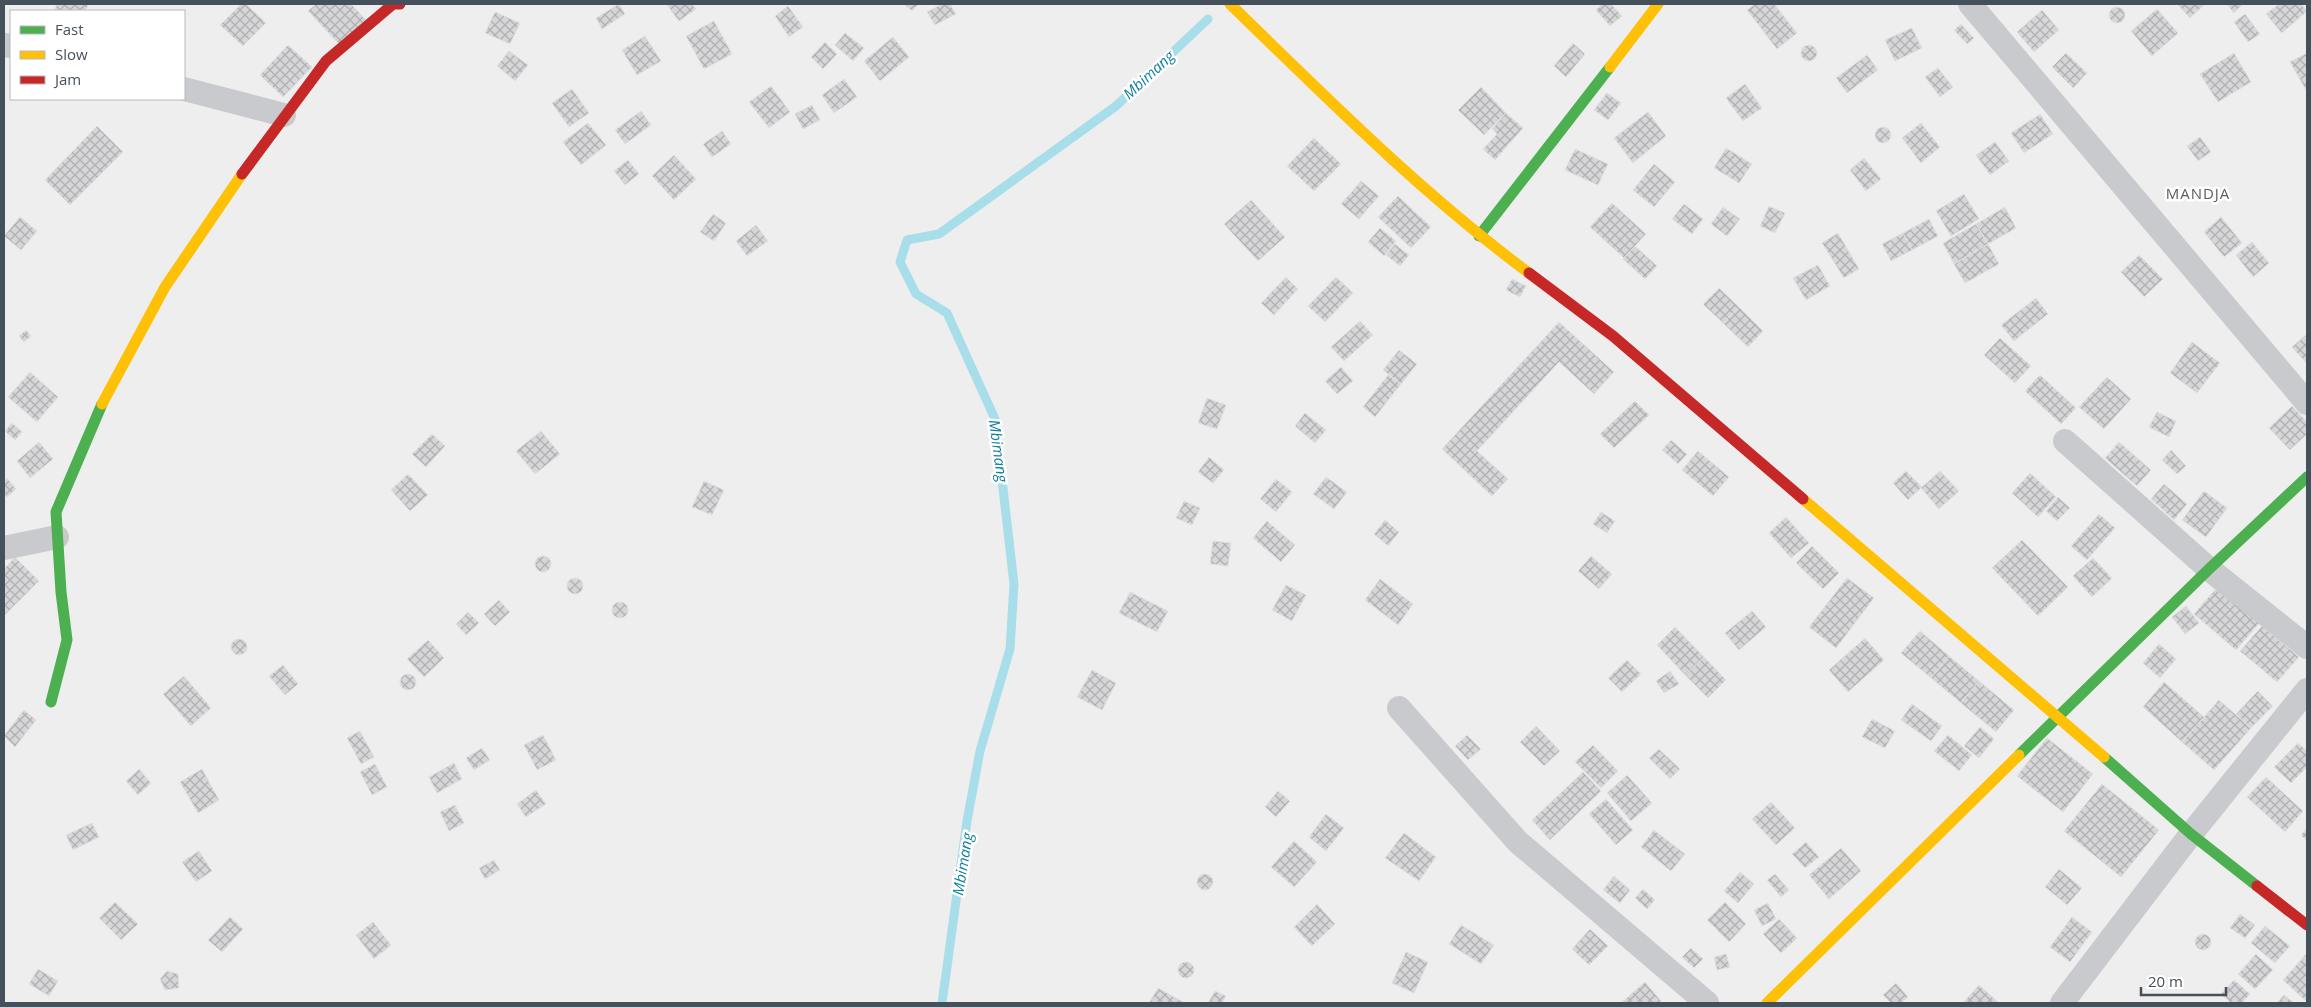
<svg xmlns="http://www.w3.org/2000/svg" width="2311" height="1007" viewBox="0 0 2311 1007" font-family="'Open Sans',sans-serif">
  <defs>
    <pattern id="building-cross-hatch" width="8" height="8" patternUnits="userSpaceOnUse" patternTransform="scale(1.25)"><rect width="8" height="8" fill="#d6d6d8"/><path d="M0 0l8 8M0 8l8-8" fill="none" stroke="#afb0b2"/></pattern>
  </defs>
  <rect width="100%" height="100%" fill="#efeeee"/>
  <g fill="none" stroke-linecap="round" stroke-linejoin="round">
    <path stroke="#a8ddea" stroke-width="9" d="M942,1003L967,821L980,751L1010,649L1014,584L995,419L947,313L916,294L900,262L907,240L939,234L1116,106L1208,19"/>
  </g>
  <g fill="url(#building-cross-hatch)" stroke="#e0e0e1">
    <path d="M57,4H89L85,11H54Z"/>
    <path d="M241,4H246L266,23L243,46L220,25Z"/>
    <path d="M316,4H351L366,20L339,44L308,11Z"/>
    <path d="M619,4L625,14L602,29L596,18Z"/>
    <path d="M669,4H692L696,9L679,21L667,5Z"/>
    <path d="M904,4H919L912,11Z"/>
    <path d="M942,4H950L956,14L935,25L927,12Z"/>
    <path d="M1602,4H1611L1622,16L1610,26L1596,10Z"/>
    <path d="M1755,4H1774L1797,33L1777,49L1747,10Z"/>
    <path d="M2177,4H2205L2190,18Z"/>
    <path d="M2227,4H2243L2234,13Z"/>
    <path d="M2279,4H2301L2307,11L2282,33L2266,14Z"/>
    <path d="M788,6L803,27L789,37L775,16Z"/>
    <circle cx="2117" cy="15" r="8"/>
    <path d="M2157,9L2178,33L2152,56L2131,31Z"/>
    <path d="M2042,10L2059,30L2034,52L2017,32Z"/>
    <path d="M495,12L520,23L510,44L485,33Z"/>
    <path d="M2245,14L2260,34L2248,42L2234,22Z"/>
    <path d="M714,21L732,54L704,69L686,36Z"/>
    <path d="M1961,24L1974,38L1967,44L1954,30Z"/>
    <path d="M1912,28L1922,48L1895,61L1885,40Z"/>
    <path d="M845,33L864,48L853,61L835,45Z"/>
    <path d="M645,36L661,61L637,75L622,50Z"/>
    <path d="M893,37L909,57L880,81L864,61Z"/>
    <path d="M825,42L837,54L823,69L811,57Z"/>
    <path d="M1573,43L1585,54L1566,77L1554,66Z"/>
    <path d="M288,45L312,67L283,97L260,75Z"/>
    <circle cx="1809" cy="53" r="8"/>
    <path d="M509,51L528,65L515,81L497,66Z"/>
    <path d="M2066,53L2087,73L2073,88L2052,67Z"/>
    <path d="M2234,53L2251,82L2218,102L2200,74Z"/>
    <path d="M2307,53V92L2290,62Z"/>
    <path d="M1867,55L1878,70L1847,93L1836,78Z"/>
    <path d="M1938,68L1953,87L1940,97L1925,77Z"/>
    <path d="M844,79L857,97L834,113L822,95Z"/>
    <path d="M1745,84L1762,108L1743,121L1726,98Z"/>
    <path d="M771,86L790,112L769,128L749,102Z"/>
    <path d="M1481,87L1506,113L1484,135L1458,110Z"/>
    <path d="M572,89L589,113L569,127L552,103Z"/>
    <path d="M1607,93L1621,103L1608,120L1594,110Z"/>
    <path d="M812,105L820,120L803,129L795,114Z"/>
    <path d="M641,111L651,125L625,144L615,130Z"/>
    <path d="M1648,112L1666,136L1633,163L1614,138Z"/>
    <path d="M1506,113L1523,128L1495,160L1483,149L1497,134L1492,129Z"/>
    <path d="M2040,114L2053,134L2024,153L2011,133Z"/>
    <path d="M588,123L606,145L581,165L563,142Z"/>
    <path d="M1921,123L1940,147L1921,163L1902,138Z"/>
    <path d="M97,126L123,152L70,205L45,180Z"/>
    <circle cx="1883" cy="135" r="8"/>
    <path d="M722,131L731,144L712,157L703,144Z"/>
    <path d="M2200,137L2211,152L2198,161L2187,146Z"/>
    <path d="M1314,138L1341,164L1314,191L1287,166Z"/>
    <path d="M1995,142L2009,161L1990,175L1976,155Z"/>
    <path d="M1726,148L1752,164L1739,183L1714,168Z"/>
    <path d="M1575,149L1608,164L1598,185L1565,170Z"/>
    <path d="M674,155L696,179L674,200L652,176Z"/>
    <path d="M1864,158L1881,179L1866,191L1850,170Z"/>
    <path d="M628,160L639,174L625,185L614,171Z"/>
    <path d="M1654,164L1675,182L1654,207L1633,190Z"/>
    <path d="M1361,181L1379,196L1359,219L1341,204Z"/>
    <path d="M1964,194L1979,219L1951,236L1936,211Z"/>
    <path d="M1398,196L1431,227L1411,248L1378,217Z"/>
    <path d="M1251,200L1285,237L1258,261L1224,224Z"/>
    <path d="M1612,203L1646,234L1624,258L1590,227Z"/>
    <path d="M1684,204L1703,219L1692,234L1672,219Z"/>
    <path d="M1769,206L1785,213L1775,233L1760,226Z"/>
    <path d="M1723,207L1740,219L1727,236L1711,224Z"/>
    <path d="M2005,207L2016,228L1988,244L1976,224Z"/>
    <path d="M713,214L726,223L714,241L700,232Z"/>
    <path d="M20,217L37,231L21,250L4,236Z"/>
    <path d="M2221,217L2242,243L2224,257L2204,232Z"/>
    <path d="M1929,219L1938,236L1912,250L1903,233Z"/>
    <path d="M1976,224L1988,244L1954,264L1943,243Z"/>
    <path d="M756,225L768,241L747,256L736,241Z"/>
    <path d="M1380,228L1396,241L1384,256L1368,242Z"/>
    <path d="M1838,233L1859,269L1844,278L1822,243Z"/>
    <path d="M1903,233L1912,250L1891,261L1882,244Z"/>
    <path d="M2252,242L2269,263L2253,277L2236,255Z"/>
    <path d="M1395,244L1409,255L1400,266L1386,255Z"/>
    <path d="M1988,244L1999,264L1965,283L1954,264Z"/>
    <path d="M1635,246L1657,266L1645,279L1623,259Z"/>
    <path d="M2139,255L2163,279L2144,297L2121,272Z"/>
    <path d="M1818,265L1830,286L1806,300L1793,278Z"/>
    <path d="M1286,277L1298,289L1274,315L1261,303Z"/>
    <path d="M1336,277L1353,293L1325,322L1308,306Z"/>
    <path d="M1512,279L1526,286L1520,297L1506,290Z"/>
    <path d="M1719,288L1739,307L1723,323L1703,304Z"/>
    <path d="M2036,298L2048,314L2014,341L2001,325Z"/>
    <path d="M1739,307L1763,331L1748,347L1723,323Z"/>
    <path d="M1360,321L1373,335L1344,361L1331,347Z"/>
    <path d="M1559,322L1614,372L1594,394L1559,362L1477,451L1508,479L1492,496L1442,449Z"/>
    <path d="M26,330L31,336L24,342L19,336Z"/>
    <path d="M2307,334V364L2292,347Z"/>
    <path d="M2000,338L2031,366L2015,383L1984,355Z"/>
    <path d="M2192,342L2220,363L2197,393L2170,373Z"/>
    <path d="M1399,350L1417,364L1401,384L1383,370Z"/>
    <path d="M1341,367L1353,381L1337,394L1325,381Z"/>
    <path d="M30,372L58,397L37,422L8,397Z"/>
    <path d="M1388,375L1401,384L1375,417L1363,407Z"/>
    <path d="M2040,375L2076,408L2061,424L2025,391Z"/>
    <path d="M2107,377L2131,399L2104,429L2079,407Z"/>
    <path d="M1207,398L1226,405L1217,429L1198,423Z"/>
    <path d="M1635,401L1649,415L1614,448L1600,434Z"/>
    <path d="M2292,406L2307,422V434L2290,450L2269,428Z"/>
    <path d="M2157,412L2176,421L2169,437L2149,427Z"/>
    <path d="M1305,413L1326,430L1315,443L1295,426Z"/>
    <path d="M12,423L22,432L15,440L5,431Z"/>
    <path d="M541,431L560,454L535,474L516,451Z"/>
    <path d="M432,434L445,446L426,467L412,454Z"/>
    <path d="M1671,440L1687,454L1678,464L1662,450Z"/>
    <path d="M39,442L53,459L30,478L17,461Z"/>
    <path d="M2119,442L2151,470L2137,486L2105,458Z"/>
    <path d="M2171,450L2186,466L2177,474L2162,460Z"/>
    <path d="M1698,451L1729,477L1713,496L1682,470Z"/>
    <path d="M1209,457L1224,470L1213,483L1198,472Z"/>
    <path d="M1906,471L1922,487L1908,500L1893,483Z"/>
    <path d="M1940,471L1959,491L1939,509L1921,488Z"/>
    <path d="M2030,473L2056,497L2038,517L2012,493Z"/>
    <path d="M408,474L428,495L410,511L391,490Z"/>
    <path d="M1326,477L1347,492L1334,509L1313,494Z"/>
    <path d="M7,478L16,489L7,497L4,493V481Z"/>
    <path d="M1276,479L1292,492L1276,512L1260,499Z"/>
    <path d="M704,481L724,490L712,515L692,507Z"/>
    <path d="M2164,484L2187,504L2174,520L2151,499Z"/>
    <path d="M2204,491L2227,508L2206,537L2182,520Z"/>
    <path d="M2058,497L2070,508L2057,521L2046,511Z"/>
    <path d="M1184,501L1200,508L1192,525L1176,518Z"/>
    <path d="M1601,512L1615,521L1607,533L1593,524Z"/>
    <path d="M2099,514L2115,528L2087,560L2071,546Z"/>
    <path d="M1786,517L1809,543L1791,558L1769,533Z"/>
    <path d="M1385,520L1399,532L1388,546L1374,534Z"/>
    <path d="M1267,521L1295,545L1281,562L1253,538Z"/>
    <path d="M2022,540L2068,587L2038,616L1992,568Z"/>
    <path d="M1213,541L1231,543L1228,566L1210,564Z"/>
    <path d="M1812,546L1839,573L1823,589L1796,563Z"/>
    <path d="M1591,556L1612,574L1599,589L1578,571Z"/>
    <circle cx="543" cy="564" r="8"/>
    <path d="M15,557L39,581L4,616V569Z"/>
    <path d="M2093,558L2112,578L2092,597L2073,576Z"/>
    <path d="M1847,578L1874,598L1836,648L1809,627Z"/>
    <circle cx="575" cy="586" r="8"/>
    <path d="M1380,579L1413,604L1398,625L1365,600Z"/>
    <path d="M1286,585L1306,595L1292,621L1272,610Z"/>
    <path d="M2219,585L2261,621L2236,650L2194,614Z"/>
    <path d="M1130,592L1168,611L1157,632L1119,613Z"/>
    <path d="M499,600L510,612L495,626L484,614Z"/>
    <circle cx="620" cy="610" r="8"/>
    <path d="M2186,606L2199,623L2185,634L2172,617Z"/>
    <path d="M1752,611L1766,627L1739,650L1725,633Z"/>
    <path d="M468,612L479,623L466,635L456,624Z"/>
    <path d="M2262,626L2299,657L2277,682L2240,651Z"/>
    <path d="M1675,627L1704,657L1685,675L1657,645Z"/>
    <path d="M1920,631L1949,656L1931,678L1901,653Z"/>
    <path d="M1865,638L1884,660L1848,692L1829,670Z"/>
    <circle cx="239" cy="647" r="8"/>
    <path d="M428,640L444,658L424,677L407,659Z"/>
    <path d="M2159,644L2176,659L2160,678L2143,663Z"/>
    <path d="M1949,656L1979,681L1961,703L1931,678Z"/>
    <path d="M1704,657L1726,680L1708,698L1685,675Z"/>
    <path d="M1627,660L1641,674L1622,692L1608,678Z"/>
    <path d="M283,665L298,684L285,695L269,676Z"/>
    <path d="M1092,670L1116,683L1102,710L1077,697Z"/>
    <path d="M1670,671L1679,684L1664,693L1656,681Z"/>
    <circle cx="408" cy="682" r="8"/>
    <path d="M184,676L211,708L191,726L163,694Z"/>
    <path d="M1979,681L2014,710L1996,732L1961,703Z"/>
    <path d="M2164,682L2204,717L2182,742L2143,707Z"/>
    <path d="M2258,691L2273,706L2251,728L2236,714Z"/>
    <path d="M2219,700L2251,728L2214,770L2182,742Z"/>
    <path d="M1912,704L1942,726L1931,741L1901,720Z"/>
    <path d="M24,710L36,720L15,747L4,736Z"/>
    <path d="M1872,719L1895,731L1885,748L1862,737Z"/>
    <path d="M1536,726L1560,751L1544,766L1520,742Z"/>
    <path d="M1980,727L1994,739L1979,758L1964,746Z"/>
    <path d="M360,731L374,757L361,764L347,738Z"/>
    <path d="M543,735L556,760L537,770L524,745Z"/>
    <path d="M1467,735L1481,749L1468,760L1455,746Z"/>
    <path d="M1948,735L1972,755L1959,771L1934,751Z"/>
    <path d="M2047,738L2093,774L2063,812L2017,776Z"/>
    <path d="M2298,743L2307,751V767L2291,783L2274,767Z"/>
    <path d="M1593,745L1618,771L1601,788L1575,762Z"/>
    <path d="M482,748L490,760L474,770L466,758Z"/>
    <path d="M1659,749L1680,769L1670,779L1649,758Z"/>
    <path d="M454,763L462,779L437,793L429,777Z"/>
    <path d="M375,764L387,787L372,795L360,772Z"/>
    <path d="M139,769L151,783L138,795L126,781Z"/>
    <path d="M202,769L219,800L198,813L180,782Z"/>
    <path d="M1583,772L1601,791L1550,840L1532,820Z"/>
    <path d="M1627,775L1652,803L1631,821L1607,793Z"/>
    <path d="M2266,777L2303,811L2285,832L2247,797Z"/>
    <path d="M2102,784L2159,830L2121,877L2064,831Z"/>
    <path d="M536,790L546,804L526,817L517,804Z"/>
    <path d="M1278,791L1290,801L1276,817L1265,807Z"/>
    <path d="M1606,799L1633,830L1616,845L1589,814Z"/>
    <path d="M1771,802L1795,828L1776,845L1752,819Z"/>
    <path d="M455,805L464,823L449,831L440,812Z"/>
    <path d="M1326,814L1344,828L1326,851L1309,837Z"/>
    <path d="M92,823L99,837L73,850L66,835Z"/>
    <path d="M2307,828V841L2301,835Z"/>
    <path d="M1654,830L1685,854L1671,871L1641,847Z"/>
    <path d="M1404,833L1436,857L1419,881L1385,858Z"/>
    <path d="M1294,841L1317,862L1294,887L1271,867Z"/>
    <path d="M1806,842L1819,857L1805,868L1792,854Z"/>
    <path d="M1841,848L1861,871L1829,899L1809,875Z"/>
    <path d="M199,851L212,871L196,882L182,862Z"/>
    <path d="M494,860L500,870L485,879L479,868Z"/>
    <path d="M2059,869L2082,888L2067,905L2045,887Z"/>
    <path d="M1740,872L1754,884L1738,903L1724,891Z"/>
    <path d="M1775,874L1789,890L1781,897L1767,880Z"/>
    <circle cx="1205" cy="882" r="8"/>
    <path d="M1614,876L1630,890L1620,903L1603,890Z"/>
    <path d="M1643,889L1655,900L1647,909L1635,898Z"/>
    <path d="M115,902L138,924L121,940L99,918Z"/>
    <path d="M1725,902L1746,924L1729,942L1707,920Z"/>
    <path d="M1768,903L1776,919L1762,926L1754,910Z"/>
    <path d="M1317,904L1335,924L1312,946L1294,927Z"/>
    <path d="M2240,914L2255,925L2245,938L2230,928Z"/>
    <path d="M230,917L243,929L222,952L208,940Z"/>
    <path d="M2072,917L2092,932L2070,962L2050,947Z"/>
    <path d="M1779,919L1797,938L1781,953L1763,934Z"/>
    <path d="M373,922L391,945L374,959L356,935Z"/>
    <path d="M1461,925L1494,945L1481,964L1449,944Z"/>
    <path d="M2265,926L2290,946L2275,963L2251,943Z"/>
    <path d="M1590,929L1608,946L1589,965L1572,949Z"/>
    <circle cx="2203" cy="942" r="8"/>
    <path d="M1691,948L1703,959L1694,968L1682,957Z"/>
    <path d="M1406,952L1428,962L1414,993L1392,983Z"/>
    <path d="M2307,953V1002L2283,980Z"/>
    <path d="M1726,954L1730,967L1717,970L1714,957Z"/>
    <path d="M2256,954L2273,970L2255,989L2238,974Z"/>
    <circle cx="1186" cy="970" r="8"/>
    <path d="M38,969L58,981L49,996L29,984Z"/>
    <path d="M167,971L178,974L179,988L165,990L160,979Z"/>
    <path d="M2234,980L2250,994L2242,1003H2231L2221,994Z"/>
    <path d="M1645,982L1661,1001L1659,1003H1621Z"/>
    <path d="M1896,983L1908,997L1901,1003H1891L1883,995Z"/>
    <path d="M1979,985L1999,1003H1963Z"/>
    <path d="M1158,988L1185,1003H1149Z"/>
    <path d="M1215,991L1226,996L1222,1003H1208Z"/>
    <path d="M2284,995L2294,1003H2277Z"/>
  </g>
  <g fill="none" stroke-linecap="round" stroke-linejoin="round">
    <g stroke="#c8cacd" stroke-width="24">
      <path d="M1970,4L2307,403"/>
      <path d="M4,45L11,46"/>
      <path d="M184,89L284,115"/>
      <path d="M2065,441L2209,569L2307,647"/>
      <path d="M4,548L57,537"/>
      <path d="M1399,708L1518,842L1707,1003"/>
      <path d="M2062,1003L2191,834L2307,690"/>
    </g>
    <g stroke="#4caf50" stroke-width="11">
      <path d="M1479,236L1610,67"/>
      <path d="M51,702L67,640L61,592L56,512L102,404"/>
      <path d="M2019,755L2209,569L2307,477"/>
      <path d="M2104,757L2191,834L2257,886"/>
    </g>
    <g stroke="#ffc107" stroke-width="11">
      <path d="M1230,4C1327,98 1421,193 1529,273"/>
      <path d="M1610,67L1658,4"/>
      <path d="M102,404L165,287L242,174"/>
      <path d="M1803,499L2104,757"/>
      <path d="M1767,1003L2019,755"/>
    </g>
    <g stroke="#c62828" stroke-width="11">
      <path d="M242,174L326,61L393,4H400"/>
      <path d="M1529,273L1613,336L1803,499"/>
      <path d="M2257,886L2307,925"/>
    </g>
  </g>
  <g text-anchor="middle" stroke-width="5" stroke-linejoin="round" paint-order="stroke">
    <g font-size="15" font-style="italic" fill="#107f9c" stroke="#fff">
      <text transform="translate(1149 75) rotate(-43)" y="5">Mbimang</text>
      <text transform="translate(998 451) rotate(82)" y="5">Mbimang</text>
      <text transform="translate(963 864) rotate(-81)" y="5">Mbimang</text>
    </g>
    <g font-size="15" letter-spacing="1" fill="#5a5d62" stroke="#fff">
      <text x="2198" y="199">MANDJA</text>
    </g>
  </g>
  <rect width="2311" height="1007" fill="none" stroke="#46505a" stroke-width="10"/>
  <rect x="10" y="10" width="175" height="90" fill="#ffffff" stroke="#b5b9bd"/>
  <rect x="20" y="26" width="25" height="8" fill="#4caf50" stroke="#b5b9bd"/>
  <text x="55" y="35" font-size="15" fill="#46505a">Fast</text>
  <rect x="20" y="51" width="25" height="8" fill="#ffc107" stroke="#b5b9bd"/>
  <text x="55" y="60" font-size="15" fill="#46505a">Slow</text>
  <rect x="20" y="76" width="25" height="8" fill="#c62828" stroke="#b5b9bd"/>
  <text x="55" y="85" font-size="15" fill="#46505a">Jam</text>
  <path d="M2141 987v8h85v-8" fill="none" stroke="#46505a" stroke-width="2.5"/>
  <text x="2148" y="987" font-size="15" fill="#46505a" stroke="#ffffff" stroke-width="4" paint-order="stroke">20 m</text>
</svg>
